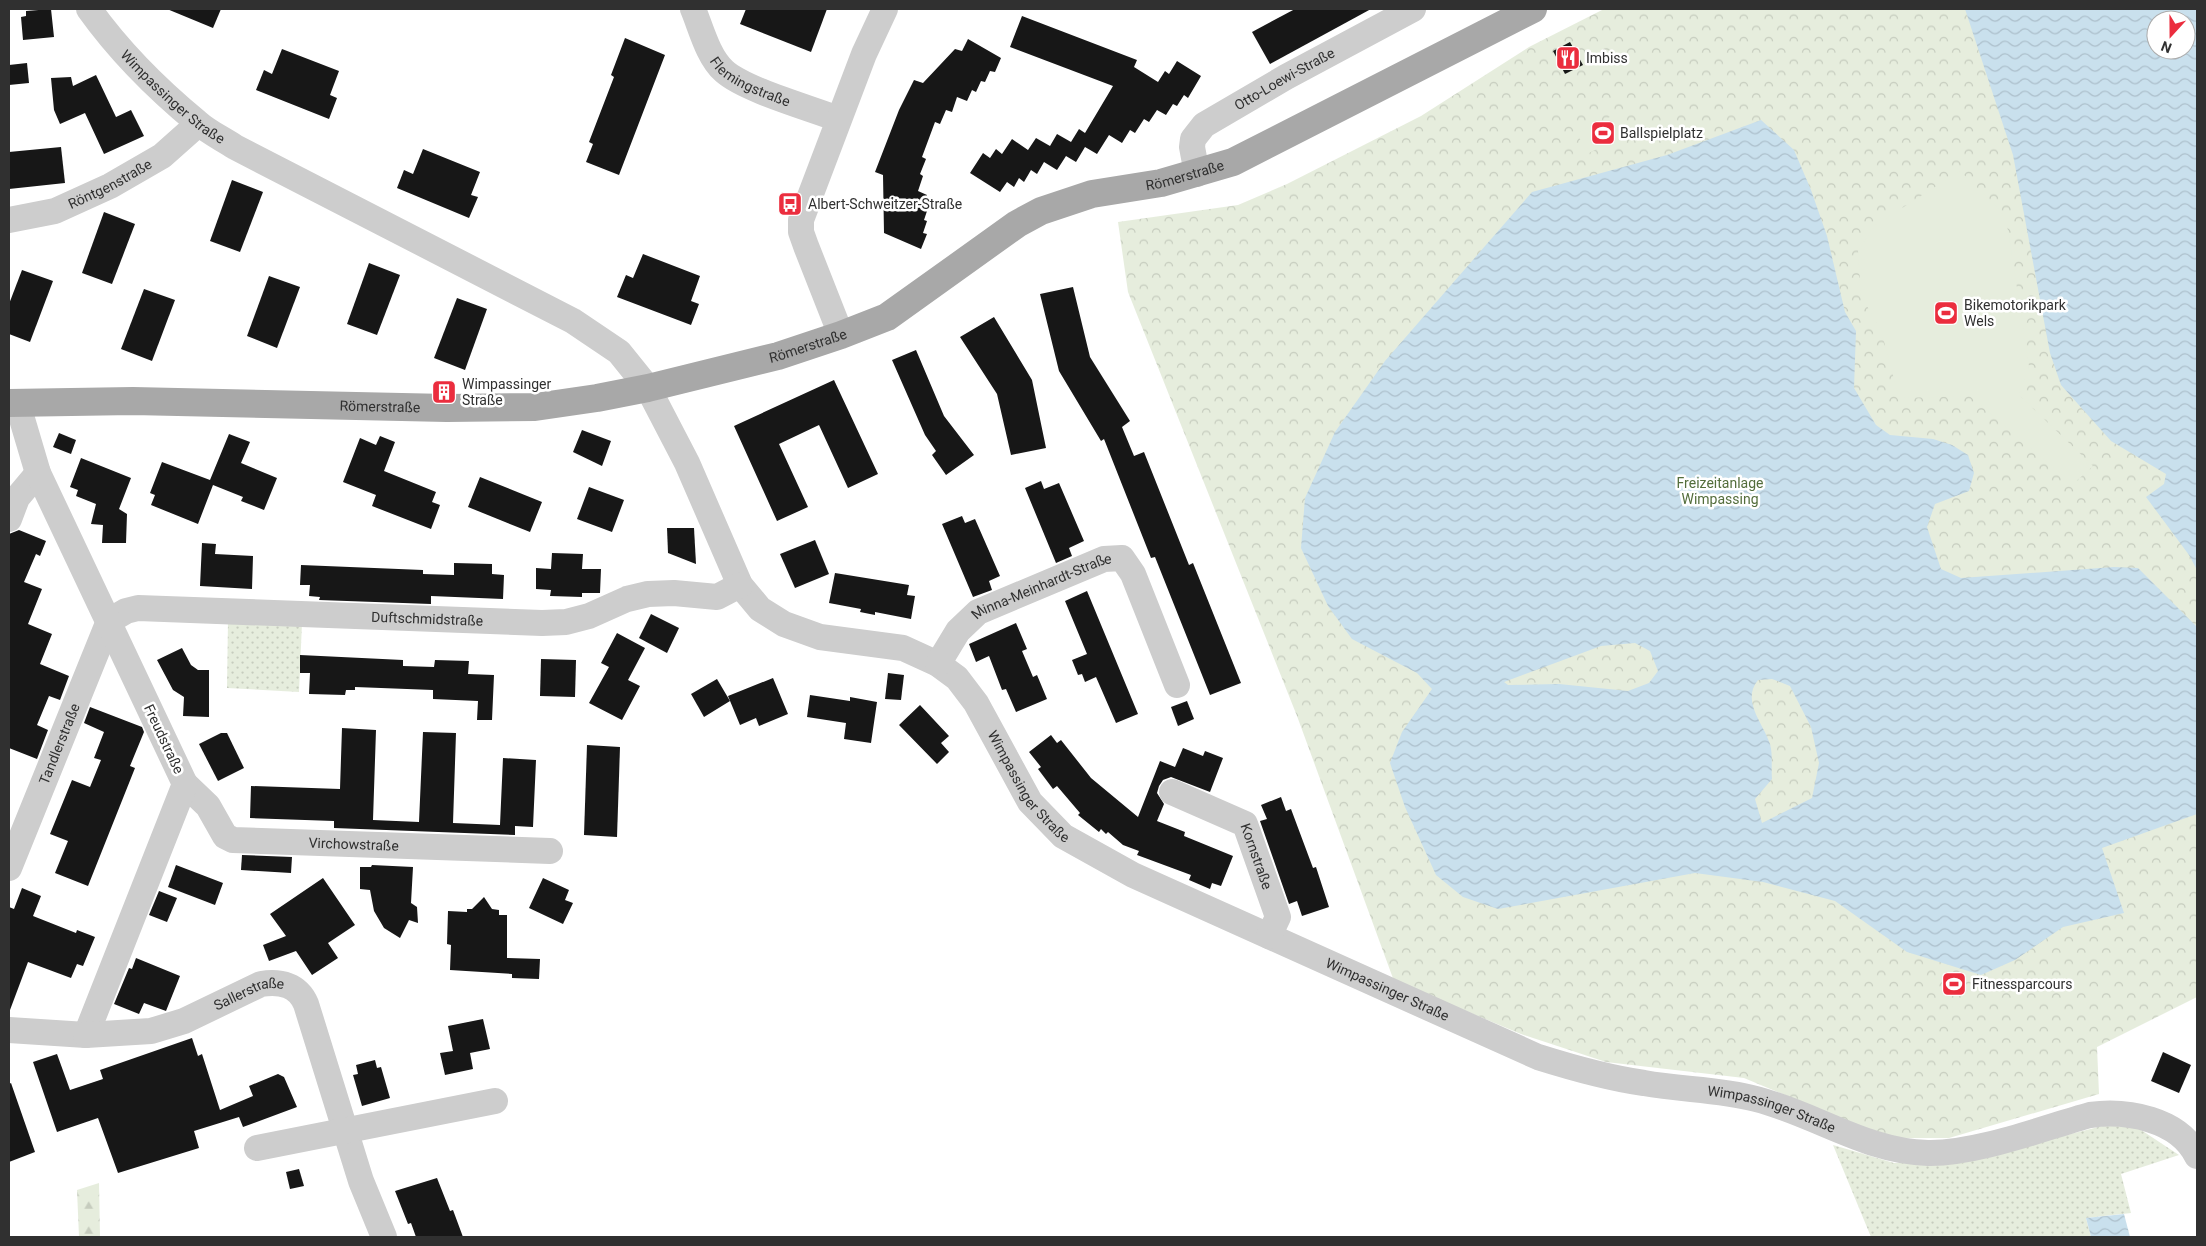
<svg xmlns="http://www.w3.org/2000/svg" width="2206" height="1246" viewBox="0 0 2206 1246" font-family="Roboto,sans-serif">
  <defs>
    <pattern id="grass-dots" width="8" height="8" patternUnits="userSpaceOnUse" patternTransform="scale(1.25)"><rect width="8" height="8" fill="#e6eddd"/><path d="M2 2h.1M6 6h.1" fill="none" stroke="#c6ccbe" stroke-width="1.8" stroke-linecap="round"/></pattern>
    <pattern id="forest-firs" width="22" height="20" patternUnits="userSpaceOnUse" patternTransform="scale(1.25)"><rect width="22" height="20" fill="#e6eddd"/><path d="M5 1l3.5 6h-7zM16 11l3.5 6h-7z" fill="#c6ccbe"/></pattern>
    <pattern id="park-crowns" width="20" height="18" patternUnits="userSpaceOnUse" patternTransform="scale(1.25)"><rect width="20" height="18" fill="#e6eddd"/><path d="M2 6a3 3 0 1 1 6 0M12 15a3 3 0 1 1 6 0" fill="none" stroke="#c6ccbe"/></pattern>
    <pattern id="water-waves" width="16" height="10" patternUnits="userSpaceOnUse" patternTransform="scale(1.25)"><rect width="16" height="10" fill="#c9e0ed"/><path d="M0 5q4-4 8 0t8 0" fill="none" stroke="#adc0cc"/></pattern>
  </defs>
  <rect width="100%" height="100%" fill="#fff"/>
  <g fill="url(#grass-dots)">
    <path d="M228,621L302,623L299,692L227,688Z"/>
    <path d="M2126,1120L2179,1155L2121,1174L2131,1213L2086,1218L2091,1237H1871L1833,1145L1894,1163L1963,1161Z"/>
  </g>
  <path fill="url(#forest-firs)" d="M99,1183L100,1237H79L77,1190Z"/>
  <path fill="url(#park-crowns)" fill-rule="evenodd" d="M1604,9H2197V997L2097,1047L2099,1094L1949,1138H1889L1744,1078L1606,1062L1521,1034L1394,981L1297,716L1128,292L1118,222L1238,205L1287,184L1421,116L1529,47ZM2156,20H2186V50H2156Z"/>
  <g fill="#e6eddd">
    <path d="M1618,113L1629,133L1587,154L1577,133Z"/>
    <path d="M1960,171L2001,211L2008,230L2029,366L2019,395L2093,466L2073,484L1970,396L1899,398L1881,330L1861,296L1858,251L1874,226Z"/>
  </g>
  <g fill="url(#water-waves)" fill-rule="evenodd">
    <path d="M1965,9H2197V570L2189,555L2146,497L2164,484L2166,474L2111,441L2061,385L2050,353L2013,155ZM2156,20H2186V50H2156Z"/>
    <path d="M1761,120L1794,150L1811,190L1827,236L1845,312L1856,331L1854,388L1876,425L1890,435L1933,439L1952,445L1968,455L1974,473L1969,491L1935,504L1927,527L1941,569L1961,578L2114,567L2138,568L2197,627V814L2102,848L2124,913L2063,927L2015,960L1981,975L1907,952L1835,901L1763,882L1695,873L1498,909L1463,897L1436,875L1405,807L1390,763L1402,732L1432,689L1417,673L1352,639L1328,606L1301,548L1305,498L1335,432L1385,361L1532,192L1667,155ZM1635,643L1650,651L1658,671L1649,683L1628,691L1559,684L1508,685L1504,682L1601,646ZM1772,679L1790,686L1811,727L1819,763L1812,798L1762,823L1755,799L1772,779C1771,769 1773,754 1770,744C1763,723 1741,701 1758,680Z"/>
    <path d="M2124,1214L2130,1237H2091L2086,1218Z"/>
  </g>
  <g fill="#171717">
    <path d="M51,9L54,37L23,40L21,17L26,16V11Z"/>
    <path d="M167,9H221L213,28Z"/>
    <path d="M746,9H827L811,52L740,24Z"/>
    <path d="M1295,9H1371L1270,64L1252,32Z"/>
    <path d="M1022,16L1137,60L1134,67L1158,82L1165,71L1169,74L1177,61L1201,76L1188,98L1184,95L1177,106L1173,104L1166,115L1157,110L1149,122L1144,119L1135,133L1130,130L1122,143L1109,135L1097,154L1085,147L1076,162L1066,156L1057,170L1044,162L1037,174L1031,170L1024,182L1019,178L1014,187L1007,182L1000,192L970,173L983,153L990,158L996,149L1002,154L1012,139L1028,150L1036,138L1050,146L1057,134L1071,142L1079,129L1085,133L1113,86L1010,47Z"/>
    <path d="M625,38L665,55L619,175L586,162L593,144L589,142L614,77L611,75Z"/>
    <path d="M968,39L1001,58L995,72L990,71L985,82L981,81L976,92L972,90L967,101L957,97L952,112L946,110L940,124L935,122L922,157L926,159L920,174L923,176L918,191L927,195L923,205L928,208L924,220L927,221L923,233L927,234L921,249L884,233L883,175L875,172L899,110L914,80L923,83L955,49L962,51Z"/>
    <path d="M1570,42L1583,65L1565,74L1553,51Z"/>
    <path d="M282,49L339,71L330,95L337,98L329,119L256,90L264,70L272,74Z"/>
    <path d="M27,63L29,83L9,85V65Z"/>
    <path d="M96,75L116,117L131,110L144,136L104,154L85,113L60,124L54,110L51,78L71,77L73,86Z"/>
    <path d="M61,147L65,183L9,189V152Z"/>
    <path d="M423,149L480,172L471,195L478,197L469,218L397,188L404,170L413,174Z"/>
    <path d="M232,180L263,192L240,252L210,241Z"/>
    <path d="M104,212L135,224L112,284L82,273Z"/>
    <path d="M643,254L700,276L691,301L699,304L691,325L617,297L626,275L633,278Z"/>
    <path d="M369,263L400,275L377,335L347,324Z"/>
    <path d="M22,270L53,281L30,342L9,334V304Z"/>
    <path d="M269,276L300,287L277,348L247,336Z"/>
    <path d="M1073,287L1090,357L1130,421L1122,427L1134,456L1144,452L1189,565L1193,563L1241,683L1210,695L1155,557L1151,558L1104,439L1101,441L1059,371L1040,294Z"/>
    <path d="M144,289L175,300L152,361L121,349Z"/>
    <path d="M457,298L487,309L465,370L434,358Z"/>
    <path d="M994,317L1032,380L1046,448L1011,455L997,394L960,337Z"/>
    <path d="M916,350L944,416L974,455L946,475L932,455L936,451L925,435L892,360Z"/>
    <path d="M834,380L878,474L848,488L819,425L779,444L808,507L777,521L734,426Z"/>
    <path d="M582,430L611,441L602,466L573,452Z"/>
    <path d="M59,433L76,440L71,454L53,447Z"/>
    <path d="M229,434L250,442L241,463L277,478L264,510L241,501L243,497L213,485L198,524L151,505L155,495L150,493L162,462L210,480Z"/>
    <path d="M380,436L395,442L384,471L436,492L432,502L440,505L431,529L372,506L376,495L343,482L360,438L376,445Z"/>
    <path d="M81,458L131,478L119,509L127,514L126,543H102L103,525L91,524L96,504L76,496L78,490L70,487Z"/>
    <path d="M480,477L542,502L530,532L468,507Z"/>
    <path d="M1041,481L1044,489L1059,483L1084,541L1069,548L1072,556L1056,563L1025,488Z"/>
    <path d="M589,487L624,500L612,532L577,519Z"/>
    <path d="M962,516L965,523L975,519L1000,576L989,581L992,590L973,597L942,524Z"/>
    <path d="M667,528H694L696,564L668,553Z"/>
    <path d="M19,530L46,541L40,556L36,554L24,582L42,589L28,624L52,634L40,664L69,676L60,700L49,696L37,725L48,730L37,759L9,748V534Z"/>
    <path d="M815,540L829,574L795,588L780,554Z"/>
    <path d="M202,543L216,544L215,554L253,556L252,589L200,586Z"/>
    <path d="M552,553L583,554L582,569H601L600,593H582V597L550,596L551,590L536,589V568L551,569Z"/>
    <path d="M454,563L492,564V574L504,575L503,599L431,596V604L319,600L320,597L309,596L310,585H300L301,565L423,570V574L454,575Z"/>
    <path d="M835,573L909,585L907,595L915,596L911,619L875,612V615L860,612L861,609L829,603Z"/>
    <path d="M1087,591L1138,714L1116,723L1096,677L1085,682L1082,674L1078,675L1072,660L1087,654L1065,601Z"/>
    <path d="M651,614L679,628L667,653L639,638Z"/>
    <path d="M1016,623L1027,649L1022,651L1033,677L1037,675L1047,699L1016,712L1006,689L1002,690L989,656L976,662L969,644Z"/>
    <path d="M617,633L645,648L628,680L640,686L622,720L589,703L609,667L601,663Z"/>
    <path d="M182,648L191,665L198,670H209V717L183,716L184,697L173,690L157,660Z"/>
    <path d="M300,655L403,660V666L434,667L435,660L469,661L468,674L494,675L492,720H477L478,701L433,699V690L355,687V690H346L345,695L309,694L310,673H300Z"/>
    <path d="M541,659L576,660L575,697L540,696Z"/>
    <path d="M888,673L904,675L901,700L885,699Z"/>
    <path d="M773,678L788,714L759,726L756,718L740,725L728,696Z"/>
    <path d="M717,679L730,701L704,717L691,694Z"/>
    <path d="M810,695L850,701V697L877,702L871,743L844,739L846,723L807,717Z"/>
    <path d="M1187,701L1194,719L1178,726L1171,707Z"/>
    <path d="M920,705L949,736L941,743L949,752L937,764L899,725Z"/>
    <path d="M90,707L142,727L144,732L130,766L135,768L88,886L55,873L68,841L50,834L72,780L90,787L101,760L94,758L104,732L84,723Z"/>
    <path d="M342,728L376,730L373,820L419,822L423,732L456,733L453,823L500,825L503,758L536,760L533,827L515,826V835L334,828V821L250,818L251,786L340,789Z"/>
    <path d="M221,733H227L244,768L218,781L199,744Z"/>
    <path d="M1051,735L1057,743L1061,740L1091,778L1138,817L1160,761L1175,767L1183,748L1203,756L1205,751L1223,758L1210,792L1171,777L1163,780L1159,786L1157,793L1164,804L1157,821L1185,832L1184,836L1233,856L1221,886L1212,883L1210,889L1189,880L1191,875L1137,855L1139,851L1123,845L1108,832L1106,834L1101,829L1099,832L1078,815L1080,813L1057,786L1053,789L1038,769L1041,767L1029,752Z"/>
    <path d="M587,745L620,747L617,837L584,835Z"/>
    <path d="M1281,797L1286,811L1291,809L1313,868L1316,867L1329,907L1302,916L1297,901L1289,904L1260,821L1267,819L1261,805Z"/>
    <path d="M242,855L292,857L291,873L241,870Z"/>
    <path d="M176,865L223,883L215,905L168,887Z"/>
    <path d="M372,865L413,867L411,903L417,907L418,923L409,920L400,938L384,928L374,911L370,890L360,889V867H371Z"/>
    <path d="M323,878L355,925L328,943L338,958L312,975L296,951L269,961L263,945L286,936L270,914Z"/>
    <path d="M543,878L569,890L565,900L573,903L563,924L529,908Z"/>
    <path d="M22,888L41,896L33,916L76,933L77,930L95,937L83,966L77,964L71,978L28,962L10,1010L9,907L14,909Z"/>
    <path d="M159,891L177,898L167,922L149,915Z"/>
    <path d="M484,897L492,909L499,910V915H507V958L540,959L539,979L512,978V974L450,970L451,945L447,944L448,911L467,912V909H472Z"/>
    <path d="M136,958L180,976L166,1011L144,1003L139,1014L114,1004L129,968L132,969Z"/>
    <path d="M483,1019L490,1049L470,1053L473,1069L445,1075L440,1053L453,1051L448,1026Z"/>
    <path d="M192,1038L198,1056L202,1054L220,1110L253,1096L249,1086L278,1074L284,1077L297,1107L243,1127L239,1117L194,1131L199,1148L118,1173L98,1118L57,1132L33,1062L57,1054L70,1090L103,1079L100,1070Z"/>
    <path d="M2163,1052L2191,1065L2179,1093L2151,1081Z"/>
    <path d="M375,1060L377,1068L381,1067L390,1098L362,1106L353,1075L358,1074L356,1065Z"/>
    <path d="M11,1083L35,1152L9,1162V1084Z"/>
    <path d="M299,1169L304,1186L290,1189L286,1172Z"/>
    <path d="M437,1178L450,1211L453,1210L463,1237H416L411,1223L408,1224L395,1191Z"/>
  </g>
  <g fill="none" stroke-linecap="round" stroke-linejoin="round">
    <g stroke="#cdcdcd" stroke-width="26">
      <path id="s1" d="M89,9C119,51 157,89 197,122C208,132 223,139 235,147L573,321L619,352L648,388L687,463L740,585L760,609L784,624L820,637L903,648L938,664L957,678L976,703L1030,802L1063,836L1133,875L1538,1057C1573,1068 1608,1078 1644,1083C1682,1090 1719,1089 1756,1099C1815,1114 1867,1152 1928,1153C1976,1154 2043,1128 2090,1115C2127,1110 2179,1119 2197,1156"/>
      <path id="s2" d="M693,9C701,28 708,57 724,71C745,90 810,108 838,119"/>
      <path id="s3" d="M1197,174L1192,147L1193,139L1204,125L1286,77L1413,9"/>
      <path id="s4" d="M9,220L55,211L110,186L162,156L198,124"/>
      <path d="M841,335L806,246L801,232V220L864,54L885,9"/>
      <path d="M9,519L17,498L38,473"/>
      <path id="s5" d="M938,664L958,631L978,612L1104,559L1122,558L1133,574L1177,685"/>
      <path id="s6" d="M185,784L208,806L225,836L233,840L550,851"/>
      <path id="s7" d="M1172,792L1245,824L1278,917L1269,936"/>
      <path id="s8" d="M9,868L109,621L126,611L138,608L542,623L566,622L589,616L627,599L648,594L674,593L717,597L740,585"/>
      <path d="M9,1030L86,1035L185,784L38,473L22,419L21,402"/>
      <path id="s9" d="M86,1035L151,1031L184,1021L261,984C281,981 298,985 306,1004L361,1181L384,1237"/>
      <path d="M257,1148L495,1101"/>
    </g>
    <path stroke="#a8a8a8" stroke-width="28" id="s10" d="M9,403L133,401L447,408L535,407L597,398L648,388L778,356L841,335L887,317L1017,224L1041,211L1092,194L1161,183L1233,162L1533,9"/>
  </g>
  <defs>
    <symbol id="restaurant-square" viewBox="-11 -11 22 22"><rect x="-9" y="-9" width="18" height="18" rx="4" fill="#eb2d3e" stroke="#fff"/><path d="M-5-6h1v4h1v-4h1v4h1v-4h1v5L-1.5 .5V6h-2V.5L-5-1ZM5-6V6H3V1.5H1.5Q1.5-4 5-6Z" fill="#fff"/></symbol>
    <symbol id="stadium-square" viewBox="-11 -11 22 22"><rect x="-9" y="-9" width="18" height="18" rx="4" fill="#eb2d3e" stroke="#fff"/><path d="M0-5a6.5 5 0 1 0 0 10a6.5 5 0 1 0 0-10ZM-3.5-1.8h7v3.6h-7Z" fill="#fff"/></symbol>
    <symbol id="bus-square" viewBox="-11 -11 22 22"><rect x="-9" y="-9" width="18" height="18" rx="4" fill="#eb2d3e" stroke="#fff"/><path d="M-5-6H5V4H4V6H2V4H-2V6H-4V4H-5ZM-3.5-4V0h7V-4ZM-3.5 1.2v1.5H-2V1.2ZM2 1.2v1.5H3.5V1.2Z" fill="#fff"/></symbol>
    <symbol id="building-square" viewBox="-11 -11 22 22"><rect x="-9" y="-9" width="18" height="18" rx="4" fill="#eb2d3e" stroke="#fff"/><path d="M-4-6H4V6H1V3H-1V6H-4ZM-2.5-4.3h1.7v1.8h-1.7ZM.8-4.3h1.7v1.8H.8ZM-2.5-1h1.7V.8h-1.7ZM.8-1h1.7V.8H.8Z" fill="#fff"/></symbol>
  </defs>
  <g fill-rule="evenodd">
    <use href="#restaurant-square" x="1554" y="44" width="28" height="28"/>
    <use href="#stadium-square" x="1589" y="119" width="28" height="28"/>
    <use href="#bus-square" x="776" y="190" width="28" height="28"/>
    <use href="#stadium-square" x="1932" y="299" width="28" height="28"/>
    <use href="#building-square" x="430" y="378" width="28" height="28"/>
    <use href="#stadium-square" x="1940" y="970" width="28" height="28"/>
  </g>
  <g text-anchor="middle" stroke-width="5" stroke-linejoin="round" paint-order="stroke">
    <g font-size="14" fill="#303030" stroke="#fff" text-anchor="start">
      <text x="1586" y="63">Imbiss</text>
      <text x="1620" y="138">Ballspielplatz</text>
      <text x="808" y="209">Albert-Schweitzer-Straße</text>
      <text x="1964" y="310">Bikemotorikpark<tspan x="1964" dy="16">Wels</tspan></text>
      <text x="462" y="389">Wimpassinger<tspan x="462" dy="16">Straße</tspan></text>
      <text x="1972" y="989">Fitnessparcours</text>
    </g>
    <g font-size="14" fill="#303030" stroke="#fff">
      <text dy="5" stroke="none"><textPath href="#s2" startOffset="98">Flemingstraße</textPath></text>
      <text dy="5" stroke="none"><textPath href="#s3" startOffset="146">Otto-Loewi-Straße</textPath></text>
      <text dy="5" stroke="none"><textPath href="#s1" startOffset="122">Wimpassinger Straße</textPath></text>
      <text dy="5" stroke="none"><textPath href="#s10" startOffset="1226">Römerstraße</textPath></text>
      <text dy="5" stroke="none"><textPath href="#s4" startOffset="108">Röntgenstraße</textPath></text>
      <text dy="5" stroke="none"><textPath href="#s10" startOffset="806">Römerstraße</textPath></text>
      <text dy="5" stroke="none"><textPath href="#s10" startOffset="371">Römerstraße</textPath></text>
      <text dy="5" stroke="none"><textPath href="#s5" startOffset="135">Minna-Meinhardt-Straße</textPath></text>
      <text dy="5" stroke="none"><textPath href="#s8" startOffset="588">Duftschmidstraße</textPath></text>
      <text transform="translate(164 739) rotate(65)" y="5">Freudstraße</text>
      <text dy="5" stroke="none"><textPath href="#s8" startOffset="134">Tandlerstraße</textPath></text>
      <text dy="5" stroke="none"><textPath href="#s1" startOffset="1276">Wimpassinger Straße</textPath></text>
      <text dy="5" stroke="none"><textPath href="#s6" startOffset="196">Virchowstraße</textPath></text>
      <text dy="5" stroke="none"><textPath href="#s7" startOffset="114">Kornstraße</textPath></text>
      <text dy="5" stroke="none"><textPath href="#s1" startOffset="1696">Wimpassinger Straße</textPath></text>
      <text dy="5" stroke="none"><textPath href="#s9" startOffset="171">Sallerstraße</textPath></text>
      <text dy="5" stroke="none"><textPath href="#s1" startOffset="2101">Wimpassinger Straße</textPath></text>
    </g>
    <g font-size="14" fill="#536d3b" stroke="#fff">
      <text x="1720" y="488">Freizeitanlage<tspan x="1720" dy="16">Wimpassing</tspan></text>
    </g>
  </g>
  <rect width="2206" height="1246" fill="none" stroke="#303030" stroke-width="20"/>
  <g transform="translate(2171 35) rotate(201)"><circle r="24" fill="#ffffff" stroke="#acacac"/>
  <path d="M0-4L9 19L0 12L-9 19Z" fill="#eb2d3e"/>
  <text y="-8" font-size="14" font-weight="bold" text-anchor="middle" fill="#303030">N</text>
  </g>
</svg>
